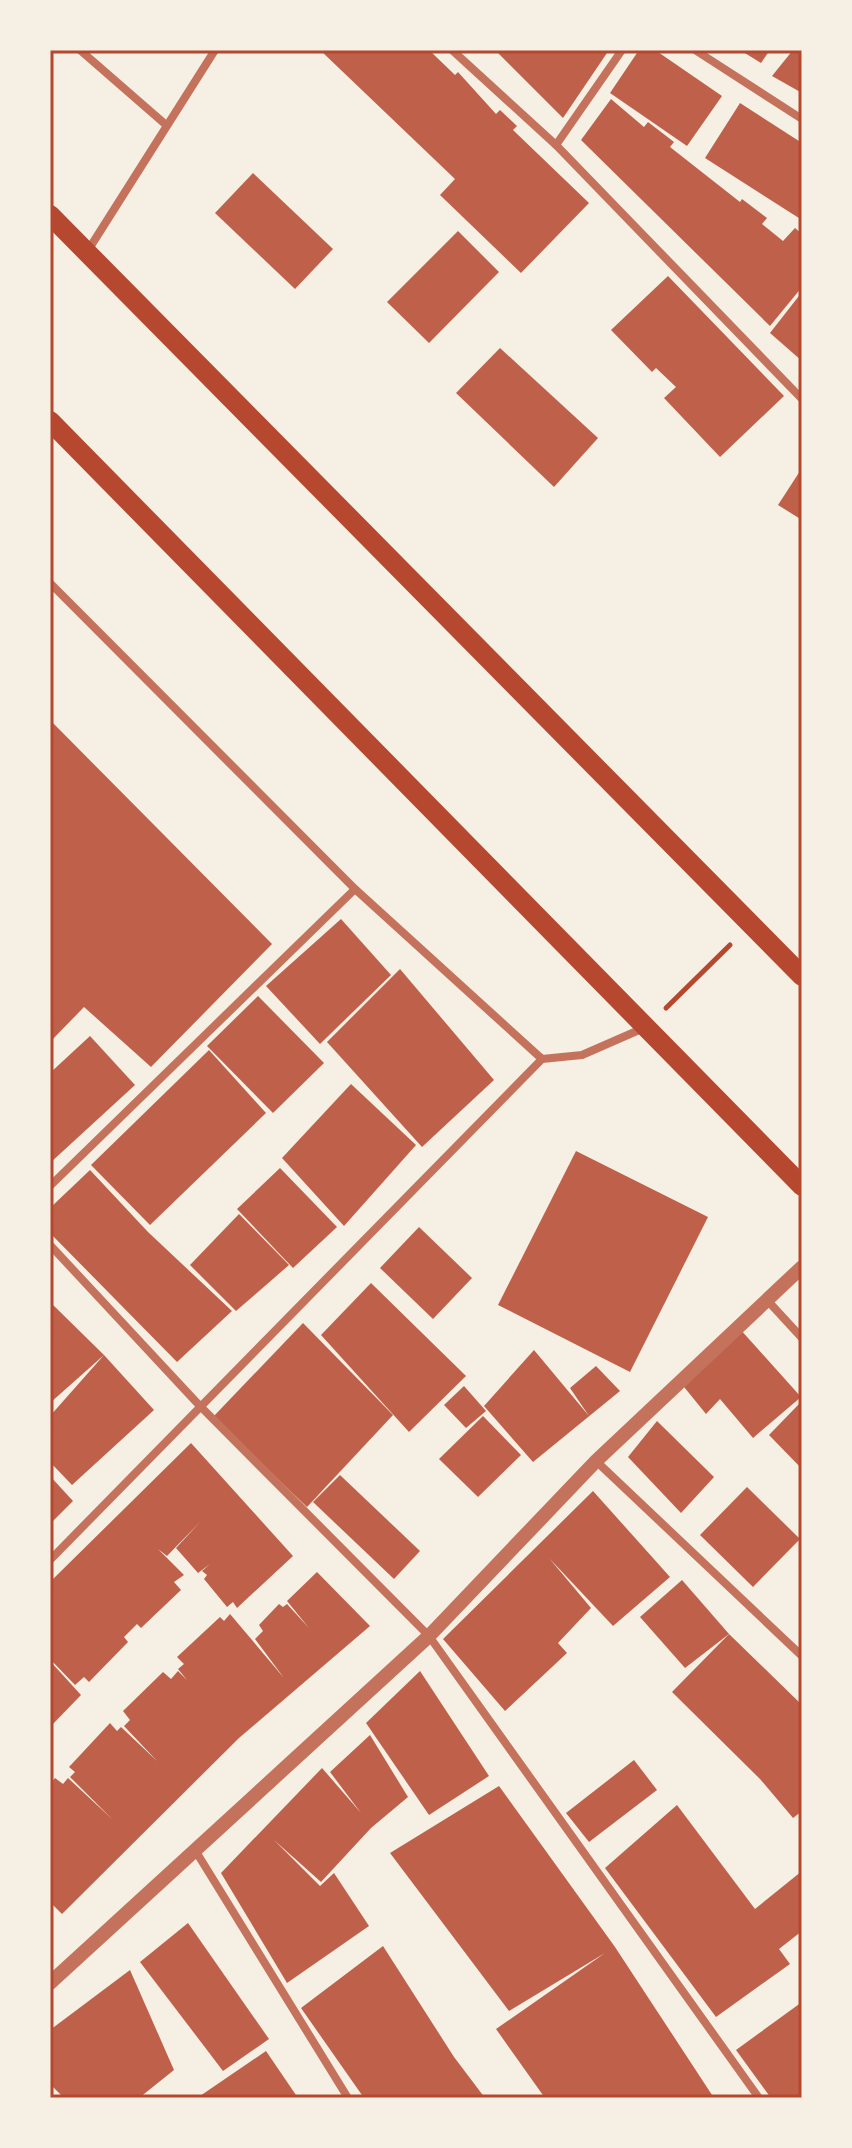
<svg xmlns="http://www.w3.org/2000/svg" width="852" height="2148" viewBox="0 0 852 2148" font-family="'Archivo Narrow',sans-serif">
  <rect width="100%" height="100%" fill="#f6efe4"/>
  <g fill="#bf614a">
    <path d="M320,50H429L455,75L458,72L496,114L500,110L517,126L513,130L589,203L521,273L440,195L455,179Z"/>
    <path d="M495,50H609L563,118Z"/>
    <path d="M639,50H655L722,96L687,146L610,93Z"/>
    <path d="M740,50H770L761,63Z"/>
    <path d="M793,50H802V93L772,76Z"/>
    <path d="M611,99L644,127L648,122L674,142L670,147L740,202L742,199L767,218L762,224L783,241L795,228L802,234V287L770,326L581,140Z"/>
    <path d="M740,103L802,143V220L705,158Z"/>
    <path d="M253,173L333,249L295,289L215,213Z"/>
    <path d="M458,231L499,272L429,343L387,302Z"/>
    <path d="M668,276L784,396L720,457L664,398L676,387L656,368L652,372L611,330Z"/>
    <path d="M802,292V361L770,333Z"/>
    <path d="M500,348L598,438L554,487L456,393Z"/>
    <path d="M802,468V520L778,505Z"/>
    <path d="M50,720L272,944L151,1067L84,1007L50,1042Z"/>
    <path d="M341,919L391,975L320,1044L266,986Z"/>
    <path d="M400,969L494,1080L422,1147L327,1042Z"/>
    <path d="M258,996L324,1063L273,1113L207,1046Z"/>
    <path d="M90,1036L135,1085L50,1163V1073Z"/>
    <path d="M209,1050L266,1113L150,1225L91,1165Z"/>
    <path d="M351,1084L416,1145L344,1226L282,1158Z"/>
    <path d="M576,1151L708,1217L630,1372L498,1305Z"/>
    <path d="M280,1168L337,1227L293,1268L237,1209Z"/>
    <path d="M90,1170L148,1232L232,1311L177,1362L50,1233V1208Z"/>
    <path d="M239,1214L289,1265L236,1311L190,1265Z"/>
    <path d="M419,1227L472,1278L433,1319L380,1268Z"/>
    <path d="M371,1283L466,1376L409,1432L321,1335Z"/>
    <path d="M50,1302L104,1355L154,1410L72,1485L50,1462V1416L104,1355L50,1403Z"/>
    <path d="M303,1323L393,1415L307,1507L213,1417Z"/>
    <path d="M739,1328L801,1397L753,1438L720,1399L706,1414L680,1382Z"/>
    <path d="M534,1350L589,1416L570,1388L596,1366L620,1391L533,1462L484,1406Z"/>
    <path d="M464,1386L486,1411L466,1428L444,1405Z"/>
    <path d="M799,1404L802,1407V1469L769,1435Z"/>
    <path d="M483,1416L521,1455L478,1497L439,1459Z"/>
    <path d="M657,1421L714,1477L681,1513L628,1457Z"/>
    <path d="M191,1443L293,1556L237,1608L233,1602L227,1607L204,1579L207,1575L202,1571L210,1564L198,1573L176,1548L201,1521L167,1556L158,1549L184,1575L174,1582L181,1590L141,1628L137,1624L124,1637L128,1642L89,1682L84,1677L75,1685L50,1659V1582Z"/>
    <path d="M340,1475L420,1551L394,1579L313,1502Z"/>
    <path d="M50,1476L73,1501L50,1524Z"/>
    <path d="M747,1487L800,1539L753,1587L700,1535Z"/>
    <path d="M593,1491L670,1577L613,1626L549,1558L591,1608L558,1643L567,1653L505,1711L443,1639Z"/>
    <path d="M317,1572L370,1626L239,1738L62,1914L50,1902V1784L55,1778L63,1784L68,1778L112,1819L70,1777L75,1772L69,1767L110,1723L117,1731L121,1727L157,1761L124,1726L130,1720L123,1711L163,1672L171,1679L178,1671L187,1680L178,1669L184,1664L177,1657L220,1617L224,1621L230,1614L284,1678L255,1639L263,1631L259,1625L279,1604L283,1607L287,1604L309,1628L287,1601Z"/>
    <path d="M682,1580L729,1634L685,1668L640,1617Z"/>
    <path d="M729,1634L802,1705V1811L793,1818L760,1779L672,1692Z"/>
    <path d="M50,1661L81,1695L50,1727Z"/>
    <path d="M420,1671L489,1776L429,1815L366,1723Z"/>
    <path d="M370,1735L408,1797L371,1828L321,1882L274,1840L320,1886L334,1873L369,1926L287,1983L221,1873L322,1768L361,1813L330,1772Z"/>
    <path d="M634,1760L657,1790L589,1842L566,1813Z"/>
    <path d="M499,1786L615,1947L714,2098H545L496,2029L605,1953L509,2011L390,1853Z"/>
    <path d="M677,1805L755,1909L802,1871V1931L779,1949L790,1964L716,2017L605,1868Z"/>
    <path d="M188,1923L269,2039L223,2071L140,1962Z"/>
    <path d="M383,1946L454,2057L485,2098H364L301,2008Z"/>
    <path d="M130,1970L174,2070L139,2098H64L50,2084V2030Z"/>
    <path d="M802,2002V2098H771L736,2050Z"/>
    <path d="M266,2051L298,2098H201L200,2096Z"/>
  </g>
  <g fill="none" stroke-linecap="round" stroke-linejoin="round">
    <path stroke="#b5482f" stroke-width="5" d="M666,1008L730,945"/>
    <g stroke="#c5725c" stroke-width="8">
      <path d="M80,50L165,124"/>
      <path d="M452,50L556,145L802,399"/>
      <path d="M695,50L802,119"/>
      <path d="M556,145L622,50"/>
      <path d="M87,252L215,50"/>
      <path d="M50,583L355,889L542,1059L582,1055L646,1027"/>
      <path d="M50,1186L355,889"/>
      <path d="M50,1245L199,1405L429,1636L759,2098"/>
      <path d="M767,1300L802,1338"/>
      <path d="M596,1461L802,1656"/>
      <path d="M50,1560L542,1059"/>
      <path d="M195,1850L348,2098"/>
    </g>
    <path stroke="#c5725c" stroke-width="14" d="M50,1983L429,1636L596,1461L802,1267"/>
    <g stroke="#b5482f" stroke-width="20">
      <path d="M50,215L802,976"/>
      <path d="M50,421L802,1186"/>
    </g>
  </g>
  <rect width="852" height="2148" fill="none" stroke="#f6efe4" stroke-width="104"/>
  <rect x="52" y="52" width="748" height="2044" fill="none" stroke="#b5482f" stroke-width="3"/>
</svg>
